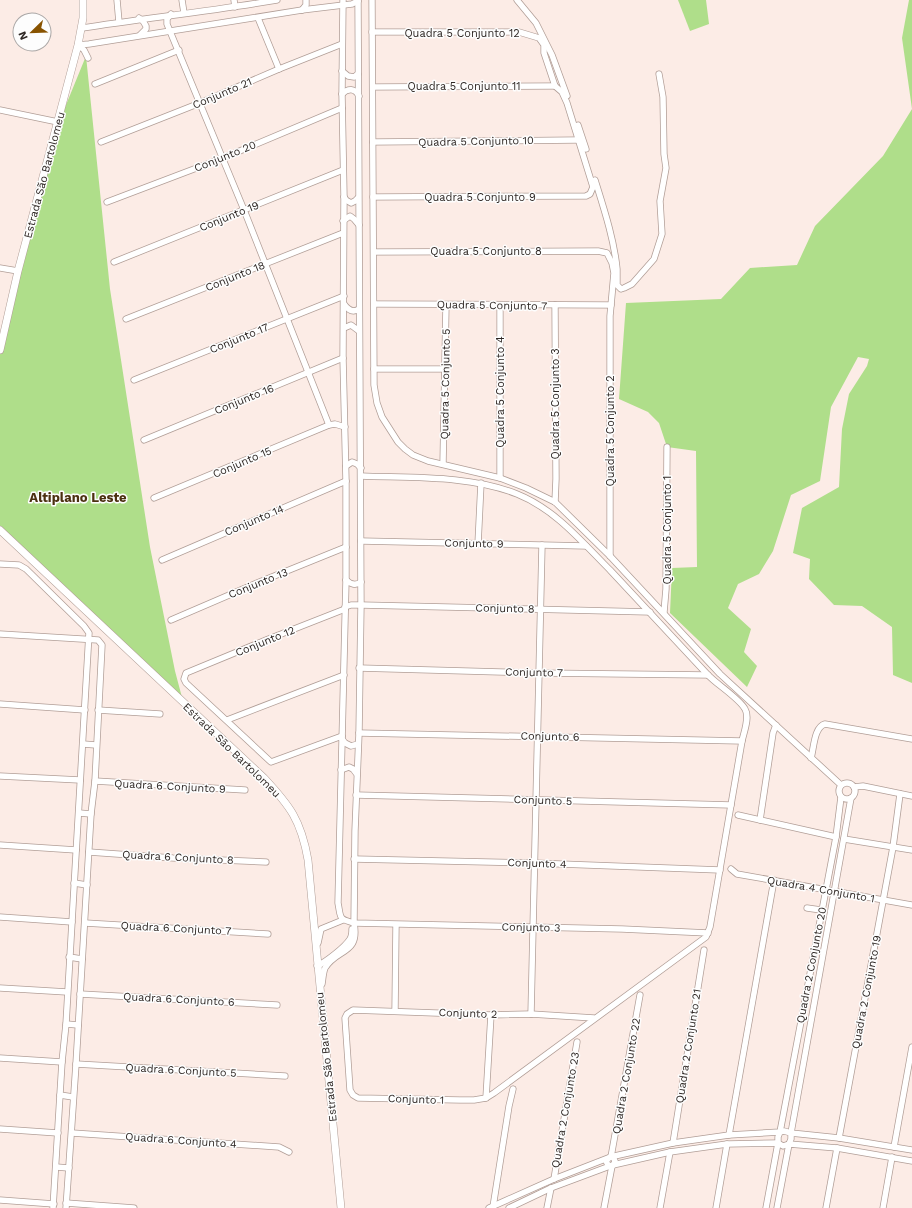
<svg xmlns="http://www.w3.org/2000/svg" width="912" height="1208" viewBox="0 0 912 1208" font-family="'Work Sans',sans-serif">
  <rect width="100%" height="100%" fill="#fcece6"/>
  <g fill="#afde8a">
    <path d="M678,0H706L709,24L690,31Z"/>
    <path d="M909,0H912V683L893,675L892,627L862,606L834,605L809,579L810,559L793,553L802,508L839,487L842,429L849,394L867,366L869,359L858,357L831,407L820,481L791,495L773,551L759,574L738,584L728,608L751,629L744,652L757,666L747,687L670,613L672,568L697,567L696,451L667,447L659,423L648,412L619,399L626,303L721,299L750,268L797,265L815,226L883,156L912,109L902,38Z"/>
    <path d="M86,56L110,289L150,547L175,671L184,705L0,530V335L59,122Z"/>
  </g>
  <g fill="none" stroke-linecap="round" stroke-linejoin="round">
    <defs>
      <g id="minor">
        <path d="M117,0L119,22"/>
        <path d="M182,0L184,13"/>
        <path d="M234,0L235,7"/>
        <path d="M343,0L342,94L344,197L343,358L346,481V580L338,903C341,918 338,919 354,923L622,929L708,933"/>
        <path d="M372,0L374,385L377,403L382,417L398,442L405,449L413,455L428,461L500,478L526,488L555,502L610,556L720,674L841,785"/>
        <path d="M517,0L536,23L552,55L567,96"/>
        <path d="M302,10L306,5V0"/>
        <path d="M171,14L167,19V24L244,210L329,425"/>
        <path d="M139,18L143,21L146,26V29L140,35"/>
        <path d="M258,18L279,69"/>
        <path d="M82,28C147,18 212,11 277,0"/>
        <path d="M372,32H519L539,38L544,45V53L555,86L562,92L567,103L593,187L590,194L586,196L373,197"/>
        <path d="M78,45L89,44L302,10L352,4L358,1"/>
        <path d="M78,45L84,50L88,58"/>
        <path d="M342,71L348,76L354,77L358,74"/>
        <path d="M95,84L179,50"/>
        <path d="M373,87L555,86"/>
        <path d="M342,94C348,88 355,88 359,96"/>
        <path d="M0,110L58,122"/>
        <path d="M578,125L586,149"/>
        <path d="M101,142L200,103L279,69L342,44"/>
        <path d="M373,142L578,140"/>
        <path d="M595,180C604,209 614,239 617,269C617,275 617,280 617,285L621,289L624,288L632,284L654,259L662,234L660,201L666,168L664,154L663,97L659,74"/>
        <path d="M344,197L346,200L351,203L355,201L358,198"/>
        <path d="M107,202L223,158L342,108"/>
        <path d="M343,221L350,216L354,219L359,225"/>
        <path d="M374,252L598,251L607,253L612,263L614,273L610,316V556"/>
        <path d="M114,262L343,170"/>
        <path d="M0,268L18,271"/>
        <path d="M344,304C348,310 353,313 359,309"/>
        <path d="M374,304L611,305"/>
        <path d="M500,305V478"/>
        <path d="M126,319L343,233"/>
        <path d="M344,328L351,325L359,331"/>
        <path d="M374,369H445"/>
        <path d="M134,380L344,296"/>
        <path d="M144,440L343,358"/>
        <path d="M443,464L446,305"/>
        <path d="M346,466L352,462L357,464L361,468"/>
        <path d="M361,476C411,478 470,475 517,494C555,509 582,542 610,570C643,605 675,640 707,674C716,684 739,698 745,709C750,717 744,732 742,741L710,927L706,937L494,1093L486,1098L474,1100H460L358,1098L353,1095L350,1090L345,1018L347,1014L353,1010L491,1015L531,1014L594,1018"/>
        <path d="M154,498L329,425L335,424L345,427"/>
        <path d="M555,502L556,479L555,305"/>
        <path d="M361,541L586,546"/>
        <path d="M478,544L481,483"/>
        <path d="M162,560L346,481"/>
        <path d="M0,564L19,565L26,569L84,626L89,633L66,1024L62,1062L53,1208"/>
        <path d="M346,580C350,584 356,586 361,582"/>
        <path d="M345,607L351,605H361L650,612"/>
        <path d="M664,612L666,589L667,447"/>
        <path d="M171,620L257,583L346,547"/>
        <path d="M0,634L98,640L102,645L95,781L91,814L76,1064L66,1208"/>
        <path d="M359,668L539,673L708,675"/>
        <path d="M0,704L85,710"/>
        <path d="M98,710L160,714"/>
        <path d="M227,720L344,675"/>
        <path d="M359,733L742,741"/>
        <path d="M342,736L271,762L186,683L184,679L186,673L266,640L345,609"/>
        <path d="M342,739L345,743L351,746L358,744"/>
        <path d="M83,744L96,745"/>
        <path d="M811,758C814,748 814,727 825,724L912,739"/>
        <path d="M341,770L349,767L353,769L356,773"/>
        <path d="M0,776L80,780"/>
        <path d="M95,781L245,790"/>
        <circle cx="847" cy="791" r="8"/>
        <path d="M854,787L863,786L912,796"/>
        <path d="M356,795L731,805"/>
        <path d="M851,798L791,1133V1139L789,1144L783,1146L778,1143V1137L780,1132L784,1131L791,1133L839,1138L912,1150"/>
        <path d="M79,813L91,814"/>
        <path d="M738,815L836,837"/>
        <path d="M760,820L773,733L776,725"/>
        <path d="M844,839L912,850"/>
        <path d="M0,845L76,850"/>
        <path d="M89,852L173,858L266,862"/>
        <path d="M354,859L534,863L720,870"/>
        <path d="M731,869L737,874L912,905"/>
        <path d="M74,883L87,885"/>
        <path d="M807,908L821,910"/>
        <path d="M0,917L72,922"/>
        <path d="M85,923L268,934"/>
        <path d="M318,943L321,929L343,920"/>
        <path d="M69,957L82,959"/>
        <path d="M317,966C326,962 345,947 350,939C352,936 352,932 352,929"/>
        <path d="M322,984C323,978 323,973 325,968C337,948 360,955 354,923L355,831L359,733L361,605L358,0"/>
        <path d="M0,988L67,992"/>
        <path d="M80,994L277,1005"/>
        <path d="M395,1011L396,925"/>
        <path d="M531,1014L542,545"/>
        <path d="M66,1024L78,1025"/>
        <path d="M0,1058L62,1062"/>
        <path d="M76,1064L285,1076"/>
        <path d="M60,1095L73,1097"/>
        <path d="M486,1098L491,1015"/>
        <path d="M0,1129L58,1133"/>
        <path d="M72,1133L279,1147L289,1152"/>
        <path d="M729,1135L774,880"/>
        <path d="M839,1138L893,847L900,794"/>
        <path d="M673,1143L704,950"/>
        <path d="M894,1147L912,1047"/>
        <path d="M611,1157L640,995"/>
        <path d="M613,1157L615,1161L614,1164L612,1166L608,1165L606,1161L610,1157L673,1143L729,1135L780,1132L836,837L841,797"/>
        <path d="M613,1165L670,1152L727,1144L778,1143L766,1208"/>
        <path d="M56,1167L69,1168"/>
        <path d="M554,1179L577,1042"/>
        <path d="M0,1200L54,1204"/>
        <path d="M66,1203L134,1208"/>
        <path d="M493,1207L509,1106L513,1089"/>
        <path d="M489,1208L554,1179L608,1158"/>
        <path d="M509,1208L551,1188L610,1166"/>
        <path d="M547,1208L551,1188"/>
        <path d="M604,1208L612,1166"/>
        <path d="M660,1208L670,1152"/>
        <path d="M716,1208L727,1144"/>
        <path d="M777,1208L789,1144L837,1148L912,1161"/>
        <path d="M826,1208L837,1148"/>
        <path d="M883,1208L892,1157"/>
      </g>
      <g id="tertiary">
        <path d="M0,350L18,271L78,45L83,18V0"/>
        <path d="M0,530L264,778C290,806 301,820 308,860L341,1208"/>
      </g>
    </defs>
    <use href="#minor" stroke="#b19e97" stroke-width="7"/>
    <use href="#tertiary" stroke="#b19e97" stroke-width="8"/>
    <use href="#minor" stroke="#fff" stroke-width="5.5"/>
    <use href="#tertiary" stroke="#fff" stroke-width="7"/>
  </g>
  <g text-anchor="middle" stroke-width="3" stroke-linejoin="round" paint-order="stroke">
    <g font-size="11" fill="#2e2724" stroke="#fdfdfd">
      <text x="462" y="37">Quadra 5 Conjunto 12</text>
      <text x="464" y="90">Quadra 5 Conjunto 11</text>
      <text transform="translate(222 93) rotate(-23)" y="4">Conjunto 21</text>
      <text transform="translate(476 141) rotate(-1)" y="4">Quadra 5 Conjunto 10</text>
      <text transform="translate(225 156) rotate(-22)" y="4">Conjunto 20</text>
      <text transform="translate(44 175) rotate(-75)" y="4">Estrada São Bartolomeu</text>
      <text x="480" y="201">Quadra 5 Conjunto 9</text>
      <text transform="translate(229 216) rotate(-22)" y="4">Conjunto 19</text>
      <text x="486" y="255">Quadra 5 Conjunto 8</text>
      <text transform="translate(235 276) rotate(-22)" y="4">Conjunto 18</text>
      <text transform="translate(492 305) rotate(1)" y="4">Quadra 5 Conjunto 7</text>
      <text transform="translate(239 338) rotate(-22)" y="4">Conjunto 17</text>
      <text transform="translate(445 384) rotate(-89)" y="4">Quadra 5 Conjunto 5</text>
      <text transform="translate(500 392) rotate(-90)" y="4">Quadra 5 Conjunto 4</text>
      <text transform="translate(244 399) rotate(-22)" y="4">Conjunto 16</text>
      <text transform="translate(555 404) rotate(-90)" y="4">Quadra 5 Conjunto 3</text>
      <text transform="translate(610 431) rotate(-90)" y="4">Quadra 5 Conjunto 2</text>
      <text transform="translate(242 462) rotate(-23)" y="4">Conjunto 15</text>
      <text transform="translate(254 520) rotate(-23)" y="4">Conjunto 14</text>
      <text transform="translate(667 530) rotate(-90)" y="4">Quadra 5 Conjunto 1</text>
      <text transform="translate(474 543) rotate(1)" y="4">Conjunto 9</text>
      <text transform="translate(258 583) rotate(-22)" y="4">Conjunto 13</text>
      <text transform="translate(505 608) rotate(1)" y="4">Conjunto 8</text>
      <text transform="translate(265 641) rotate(-22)" y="4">Conjunto 12</text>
      <text transform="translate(534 672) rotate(1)" y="4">Conjunto 7</text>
      <text transform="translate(550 736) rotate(1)" y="4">Conjunto 6</text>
      <text transform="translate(232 750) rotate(44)" y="4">Estrada São Bartolomeu</text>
      <text transform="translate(170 786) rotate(3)" y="4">Quadra 6 Conjunto 9</text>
      <text transform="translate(543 800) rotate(2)" y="4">Conjunto 5</text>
      <text transform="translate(178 857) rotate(3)" y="4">Quadra 6 Conjunto 8</text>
      <text transform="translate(537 863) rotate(2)" y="4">Conjunto 4</text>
      <text transform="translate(821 889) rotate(10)" y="4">Quadra 4 Conjunto 1</text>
      <text transform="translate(531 927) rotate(1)" y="4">Conjunto 3</text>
      <text transform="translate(176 928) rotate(3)" y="4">Quadra 6 Conjunto 7</text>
      <text transform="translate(811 965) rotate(-79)" y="4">Quadra 2 Conjunto 20</text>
      <text transform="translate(866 992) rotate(-79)" y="4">Quadra 2 Conjunto 19</text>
      <text transform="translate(179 999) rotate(3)" y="4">Quadra 6 Conjunto 6</text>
      <text transform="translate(468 1013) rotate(2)" y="4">Conjunto 2</text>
      <text transform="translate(688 1046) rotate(-81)" y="4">Quadra 2 Conjunto 21</text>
      <text transform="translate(326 1057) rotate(-96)" y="4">Estrada São Bartolomeu</text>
      <text transform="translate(181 1070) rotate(3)" y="4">Quadra 6 Conjunto 5</text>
      <text transform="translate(626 1076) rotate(-80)" y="4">Quadra 2 Conjunto 22</text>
      <text transform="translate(416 1099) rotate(2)" y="4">Conjunto 1</text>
      <text transform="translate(565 1110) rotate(-80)" y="4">Quadra 2 Conjunto 23</text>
      <text transform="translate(181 1140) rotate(4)" y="4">Quadra 6 Conjunto 4</text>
    </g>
    <g font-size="13" font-weight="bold" fill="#4b3010" stroke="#fdfdfd">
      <text x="78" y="502">Altiplano Leste</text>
    </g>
  </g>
  <g transform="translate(32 32) rotate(247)"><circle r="19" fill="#fdfdfd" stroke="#aaa7a6"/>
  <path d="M0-3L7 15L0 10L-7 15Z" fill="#885300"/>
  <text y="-6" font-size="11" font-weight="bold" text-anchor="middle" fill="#2e2724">N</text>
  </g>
</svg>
